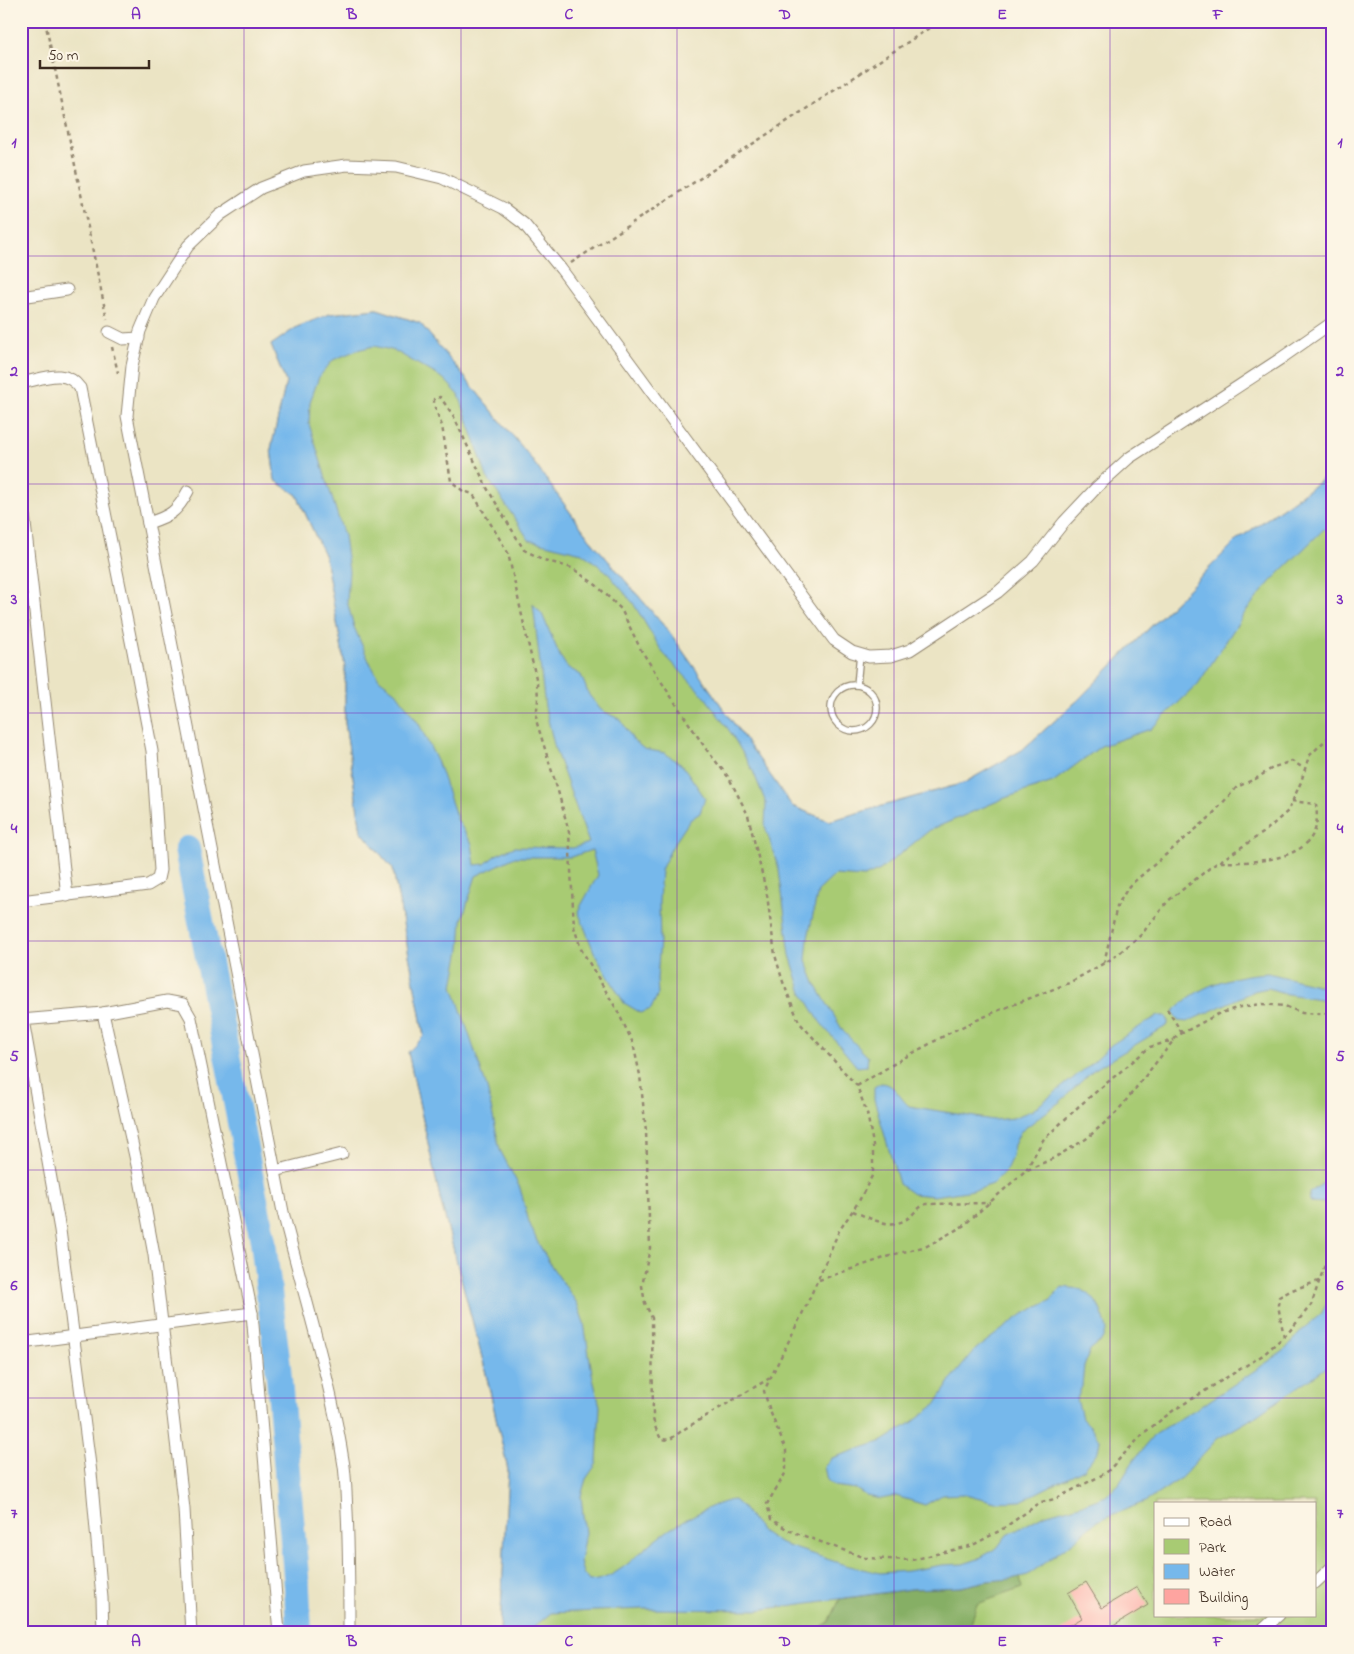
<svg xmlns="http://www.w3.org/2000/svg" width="1354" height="1654" viewBox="0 0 1354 1654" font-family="'Indie Flower',sans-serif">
  <rect width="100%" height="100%" fill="#fcf5e5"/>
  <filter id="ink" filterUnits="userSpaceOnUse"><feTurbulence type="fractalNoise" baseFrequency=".02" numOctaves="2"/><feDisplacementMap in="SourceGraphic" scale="10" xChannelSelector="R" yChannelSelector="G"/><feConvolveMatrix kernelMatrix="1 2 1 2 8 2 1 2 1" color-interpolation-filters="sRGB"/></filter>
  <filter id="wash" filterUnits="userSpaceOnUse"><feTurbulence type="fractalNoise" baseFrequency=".0096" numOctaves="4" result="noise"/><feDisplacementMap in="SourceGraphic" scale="20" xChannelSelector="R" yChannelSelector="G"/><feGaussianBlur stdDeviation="1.12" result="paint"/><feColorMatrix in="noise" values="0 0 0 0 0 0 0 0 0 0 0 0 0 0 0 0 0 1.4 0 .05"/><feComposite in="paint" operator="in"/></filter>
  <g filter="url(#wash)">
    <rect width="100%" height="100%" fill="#ebe4c4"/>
    <path fill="#a8cb73" stroke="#727a48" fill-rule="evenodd" d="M377,309L420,323L526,452L589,538L670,633L792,806L829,821L964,783L1022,750L1077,701L1237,540L1315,485L1333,470V1633H500L508,1470L484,1365L441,1202L408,1052L424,1036L393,869L361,831L345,723V666L325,557L297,495L275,480L271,449L286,382L271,345L297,327L330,314ZM1155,1503H1315V1615H1155Z"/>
    <path fill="#86af65" stroke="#606c42" d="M1020,1577L1022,1588L977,1604L971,1624L973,1633H811L829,1622L840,1599L911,1589L961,1587L987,1581Z"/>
    <g fill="#76b8eb" stroke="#587184">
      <path d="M377,309L420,323L526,452L589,538L670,633L792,806L829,821L964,783L1022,750L1077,701L1237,540L1315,485L1333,470V524L1323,530L1271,581L1246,611L1198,684L1151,729L1101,746L1053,782L1005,798L930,830L880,870L864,877L835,875L818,891L808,938L806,960L815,983L843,1031L868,1057L867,1066L857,1067L820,1022L801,990L790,955L779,870L765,826L766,803L753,771L731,733L705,697L663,653L633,603L606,571L582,553L529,540L487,477L459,395L444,379L395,351L374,346L357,350L333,360L319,377L310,402L309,424L344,536L349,571L347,601L354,627L369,661L379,679L396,692L419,724L438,763L457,819L472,844L475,865L485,864L496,855L514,847L573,848L589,843L555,749L545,707L533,604L542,614L560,656L567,667L581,675L589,695L601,710L621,720L633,740L644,749L665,753L683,766L705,798L700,813L690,820L672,847L661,870L659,902L660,941L657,979L658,994L651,1009L641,1013L624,1003L594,952L578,911L598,875L592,850L571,857H515L476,876L462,920L460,949L453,986L487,1088L500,1150L520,1188L529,1222L537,1241L552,1267L577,1303L584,1323L593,1379L600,1406L597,1463L586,1479L581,1496L585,1533L580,1562L583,1573L589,1581C618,1580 637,1553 659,1537C674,1525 716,1501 734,1500L742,1507L761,1531L779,1543L845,1565L880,1573L907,1571L942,1565L963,1564L978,1559L997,1548L1006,1536L1044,1515L1087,1503L1106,1496L1119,1484L1134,1460L1155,1434L1209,1401L1284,1351L1304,1328L1321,1314L1329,1300L1333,1298V1363L1253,1418L1217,1439L1180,1479L1147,1501L1097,1521L1074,1541L1028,1575L1011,1579L987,1581L961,1587L911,1589L758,1610L643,1609L551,1613L535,1626L528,1633H500L508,1470L484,1365L441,1202L408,1052L424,1036L393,869L361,831L345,723V666L325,557L297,495L275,480L271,449L286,382L271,345L297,327L330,314Z"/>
      <path d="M1268,973L1333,989V1001L1287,994L1268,988L1254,991L1187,1022L1178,1021L1173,1012C1198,985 1232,975 1268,973Z"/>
      <path d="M1158,1016H1166L1168,1020V1025L1092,1071L1061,1101L1020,1132L1014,1145L1011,1159L1006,1170L994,1183L980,1189L934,1196L913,1194L899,1184L874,1099V1087L881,1083C895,1083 899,1098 909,1106L993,1120L1013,1118L1033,1110L1091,1064L1111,1045L1147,1022Z"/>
      <path d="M1333,1176V1200L1323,1203L1310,1202L1309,1193Z"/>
      <path d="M1062,1287C1068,1288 1077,1288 1082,1290C1097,1296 1104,1316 1107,1330L1101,1341L1090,1350L1084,1366L1082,1386L1077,1399L1082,1418L1091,1427L1100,1441L1098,1451L1084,1469L1021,1501L995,1502L965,1494L942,1495L925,1505L896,1496L881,1499L866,1496L856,1489L834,1486L827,1480L824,1467L832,1458L883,1441L913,1422L935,1405L953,1377L976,1349L1023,1314L1050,1301Z"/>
    </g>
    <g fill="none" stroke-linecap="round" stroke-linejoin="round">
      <path stroke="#76b8eb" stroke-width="26" d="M187,849L263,1241L278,1367L297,1587L299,1633"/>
    </g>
    <g id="blocks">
      <path fill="#fea4a0" d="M1086,1582L1102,1608L1137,1587L1148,1605L1110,1628L1113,1633H1057L1082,1618L1068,1593Z"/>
    </g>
  </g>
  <g filter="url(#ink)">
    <use href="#blocks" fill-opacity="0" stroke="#938771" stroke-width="1"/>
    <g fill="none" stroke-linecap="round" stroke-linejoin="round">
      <defs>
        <g id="lane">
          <circle cx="854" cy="708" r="23"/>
          <path d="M857,685L860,654"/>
        </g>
        <g id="street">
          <path d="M21,297L67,290"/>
          <path d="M109,332L123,339L139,338"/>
          <path d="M21,383C43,379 65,367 80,388L133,651L152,751L160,870L158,879L148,885L21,901"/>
          <path d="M21,488L67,896"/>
          <path d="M148,523C170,516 177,512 188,491"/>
          <path d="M103,1013L139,1174L154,1255L184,1509L191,1633"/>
          <path d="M21,1020L103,1013L167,1001L183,1004L191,1018L252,1313L279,1633"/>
          <path d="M23,1020L60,1230L91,1473L102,1598L103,1633"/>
          <path d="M275,1171L342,1154"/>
          <path d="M21,1343L252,1313"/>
          <path d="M1315,1583L1333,1566"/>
          <path d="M349,1633C349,1592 349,1552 347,1511C346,1496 346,1481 344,1466C331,1379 304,1297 283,1212L127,416L132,366L140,331L154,298L188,246L220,215L261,188L304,171L347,165L396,167L442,178L503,208L524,224L561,269L834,640L852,652L869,657L891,656L910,650L998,592L1033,561L1064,522L1097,487L1129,458L1280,359L1333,322"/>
          <path d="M1259,1633L1279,1615"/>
        </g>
      </defs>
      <use href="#lane" stroke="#938771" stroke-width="8"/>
      <use href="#street" stroke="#938771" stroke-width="13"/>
      <g stroke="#938771" stroke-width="2.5" stroke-dasharray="4 4" stroke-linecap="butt">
        <path d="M45,21L107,319"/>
        <path d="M571,263L940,21"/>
        <path d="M112,347L118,373"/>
        <path d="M1221,862C1246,863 1300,862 1313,834C1318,826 1317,813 1316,804L1292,801"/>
        <path d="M1104,963L1117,906L1129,886L1209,818L1237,787L1257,778L1274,767L1292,761L1305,769"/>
        <path d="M1167,1009L1182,1033"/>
        <path d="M857,1086L902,1059L955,1030L997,1011L1069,983L1113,958L1141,935L1168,901L1211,867L1263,833L1288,811L1301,782L1309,756L1333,733"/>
        <path d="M1026,1170L1043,1140L1079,1106L1150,1047L1174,1040"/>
        <path d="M853,1211C869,1218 890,1230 907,1219C914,1214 917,1208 926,1204L990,1203"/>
        <path d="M819,1280L899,1253L927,1246L963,1226L1025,1171L1054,1158L1086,1139L1116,1113L1177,1036L1218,1014L1240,1007L1262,1004L1285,1006L1302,1013L1321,1014L1333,1012"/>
        <path d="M1284,1337L1278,1305L1279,1297L1292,1290L1319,1281"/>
        <path d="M770,1378L686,1428L669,1440L661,1439L656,1429L653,1419L652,1318L645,1303L642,1286L650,1248L646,1131L640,1075L633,1043L617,1010L581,949L574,927L569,832L558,791L536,720L538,699L537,683L508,553L473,494L463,491L451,481L442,426L434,405V399L440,397L453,415L487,488L524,550L544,560L572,568L596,585L621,609L641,650L668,692L706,749L729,778L748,815L767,895L775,955L783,982L799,1022L857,1086L867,1113L873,1144V1174L859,1201L839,1231L807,1304L764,1391L770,1411L786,1450V1472L767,1504L771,1519L788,1530L865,1558L912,1560L973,1545L1001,1530L1041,1502L1055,1499L1106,1473L1145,1432L1174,1410L1263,1355L1288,1333L1311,1305L1327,1259L1328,1247L1333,1237"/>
      </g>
      <use href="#lane" stroke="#fff" stroke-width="5.5"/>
      <use href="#street" stroke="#fff" stroke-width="11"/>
    </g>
  </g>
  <path fill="none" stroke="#7b2cbf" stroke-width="1" stroke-opacity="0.55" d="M244,21V1633M461,21V1633M677,21V1633M894,21V1633M1110,21V1633M21,256H1333M21,484H1333M21,713H1333M21,941H1333M21,1170H1333M21,1398H1333"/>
  <rect width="1354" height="1654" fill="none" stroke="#fcf5e5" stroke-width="55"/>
  <rect x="1154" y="1502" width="162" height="115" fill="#fcf5e5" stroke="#afa495"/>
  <rect x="1164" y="1518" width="25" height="8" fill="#ffffff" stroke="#afa495"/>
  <text x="1199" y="1526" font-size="15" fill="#3b2a1e">Road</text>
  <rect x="1164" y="1539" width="25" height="15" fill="#a8cb73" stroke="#afa495"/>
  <text x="1199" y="1552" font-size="15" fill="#3b2a1e">Park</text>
  <rect x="1164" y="1564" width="25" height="15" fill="#76b8eb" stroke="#afa495"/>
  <text x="1199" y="1576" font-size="15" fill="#3b2a1e">Water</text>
  <rect x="1164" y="1589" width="25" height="15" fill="#fea4a0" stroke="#afa495"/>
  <text x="1199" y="1602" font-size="15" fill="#3b2a1e">Building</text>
  <path d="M40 60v8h109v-8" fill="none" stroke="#3b2a1e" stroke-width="2.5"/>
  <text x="48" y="60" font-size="15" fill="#3b2a1e" stroke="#fcf5e5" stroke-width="4" paint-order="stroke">50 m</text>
  <rect x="28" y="28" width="1298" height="1598" fill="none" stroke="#7b2cbf" stroke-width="2"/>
  <g font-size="16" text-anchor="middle" font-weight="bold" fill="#7b2cbf">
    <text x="136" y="19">A</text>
    <text x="352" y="19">B</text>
    <text x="569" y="19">C</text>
    <text x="785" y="19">D</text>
    <text x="1002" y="19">E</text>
    <text x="1218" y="19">F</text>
    <text x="14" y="147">1</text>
    <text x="1340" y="147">1</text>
    <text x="14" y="376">2</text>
    <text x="1340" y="376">2</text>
    <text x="14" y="604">3</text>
    <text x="1340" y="604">3</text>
    <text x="14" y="833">4</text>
    <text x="1340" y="833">4</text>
    <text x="14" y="1061">5</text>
    <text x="1340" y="1061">5</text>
    <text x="14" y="1290">6</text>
    <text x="1340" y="1290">6</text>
    <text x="14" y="1518">7</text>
    <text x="1340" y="1518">7</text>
    <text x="136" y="1646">A</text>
    <text x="352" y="1646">B</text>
    <text x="569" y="1646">C</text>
    <text x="785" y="1646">D</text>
    <text x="1002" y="1646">E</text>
    <text x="1218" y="1646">F</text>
  </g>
</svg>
